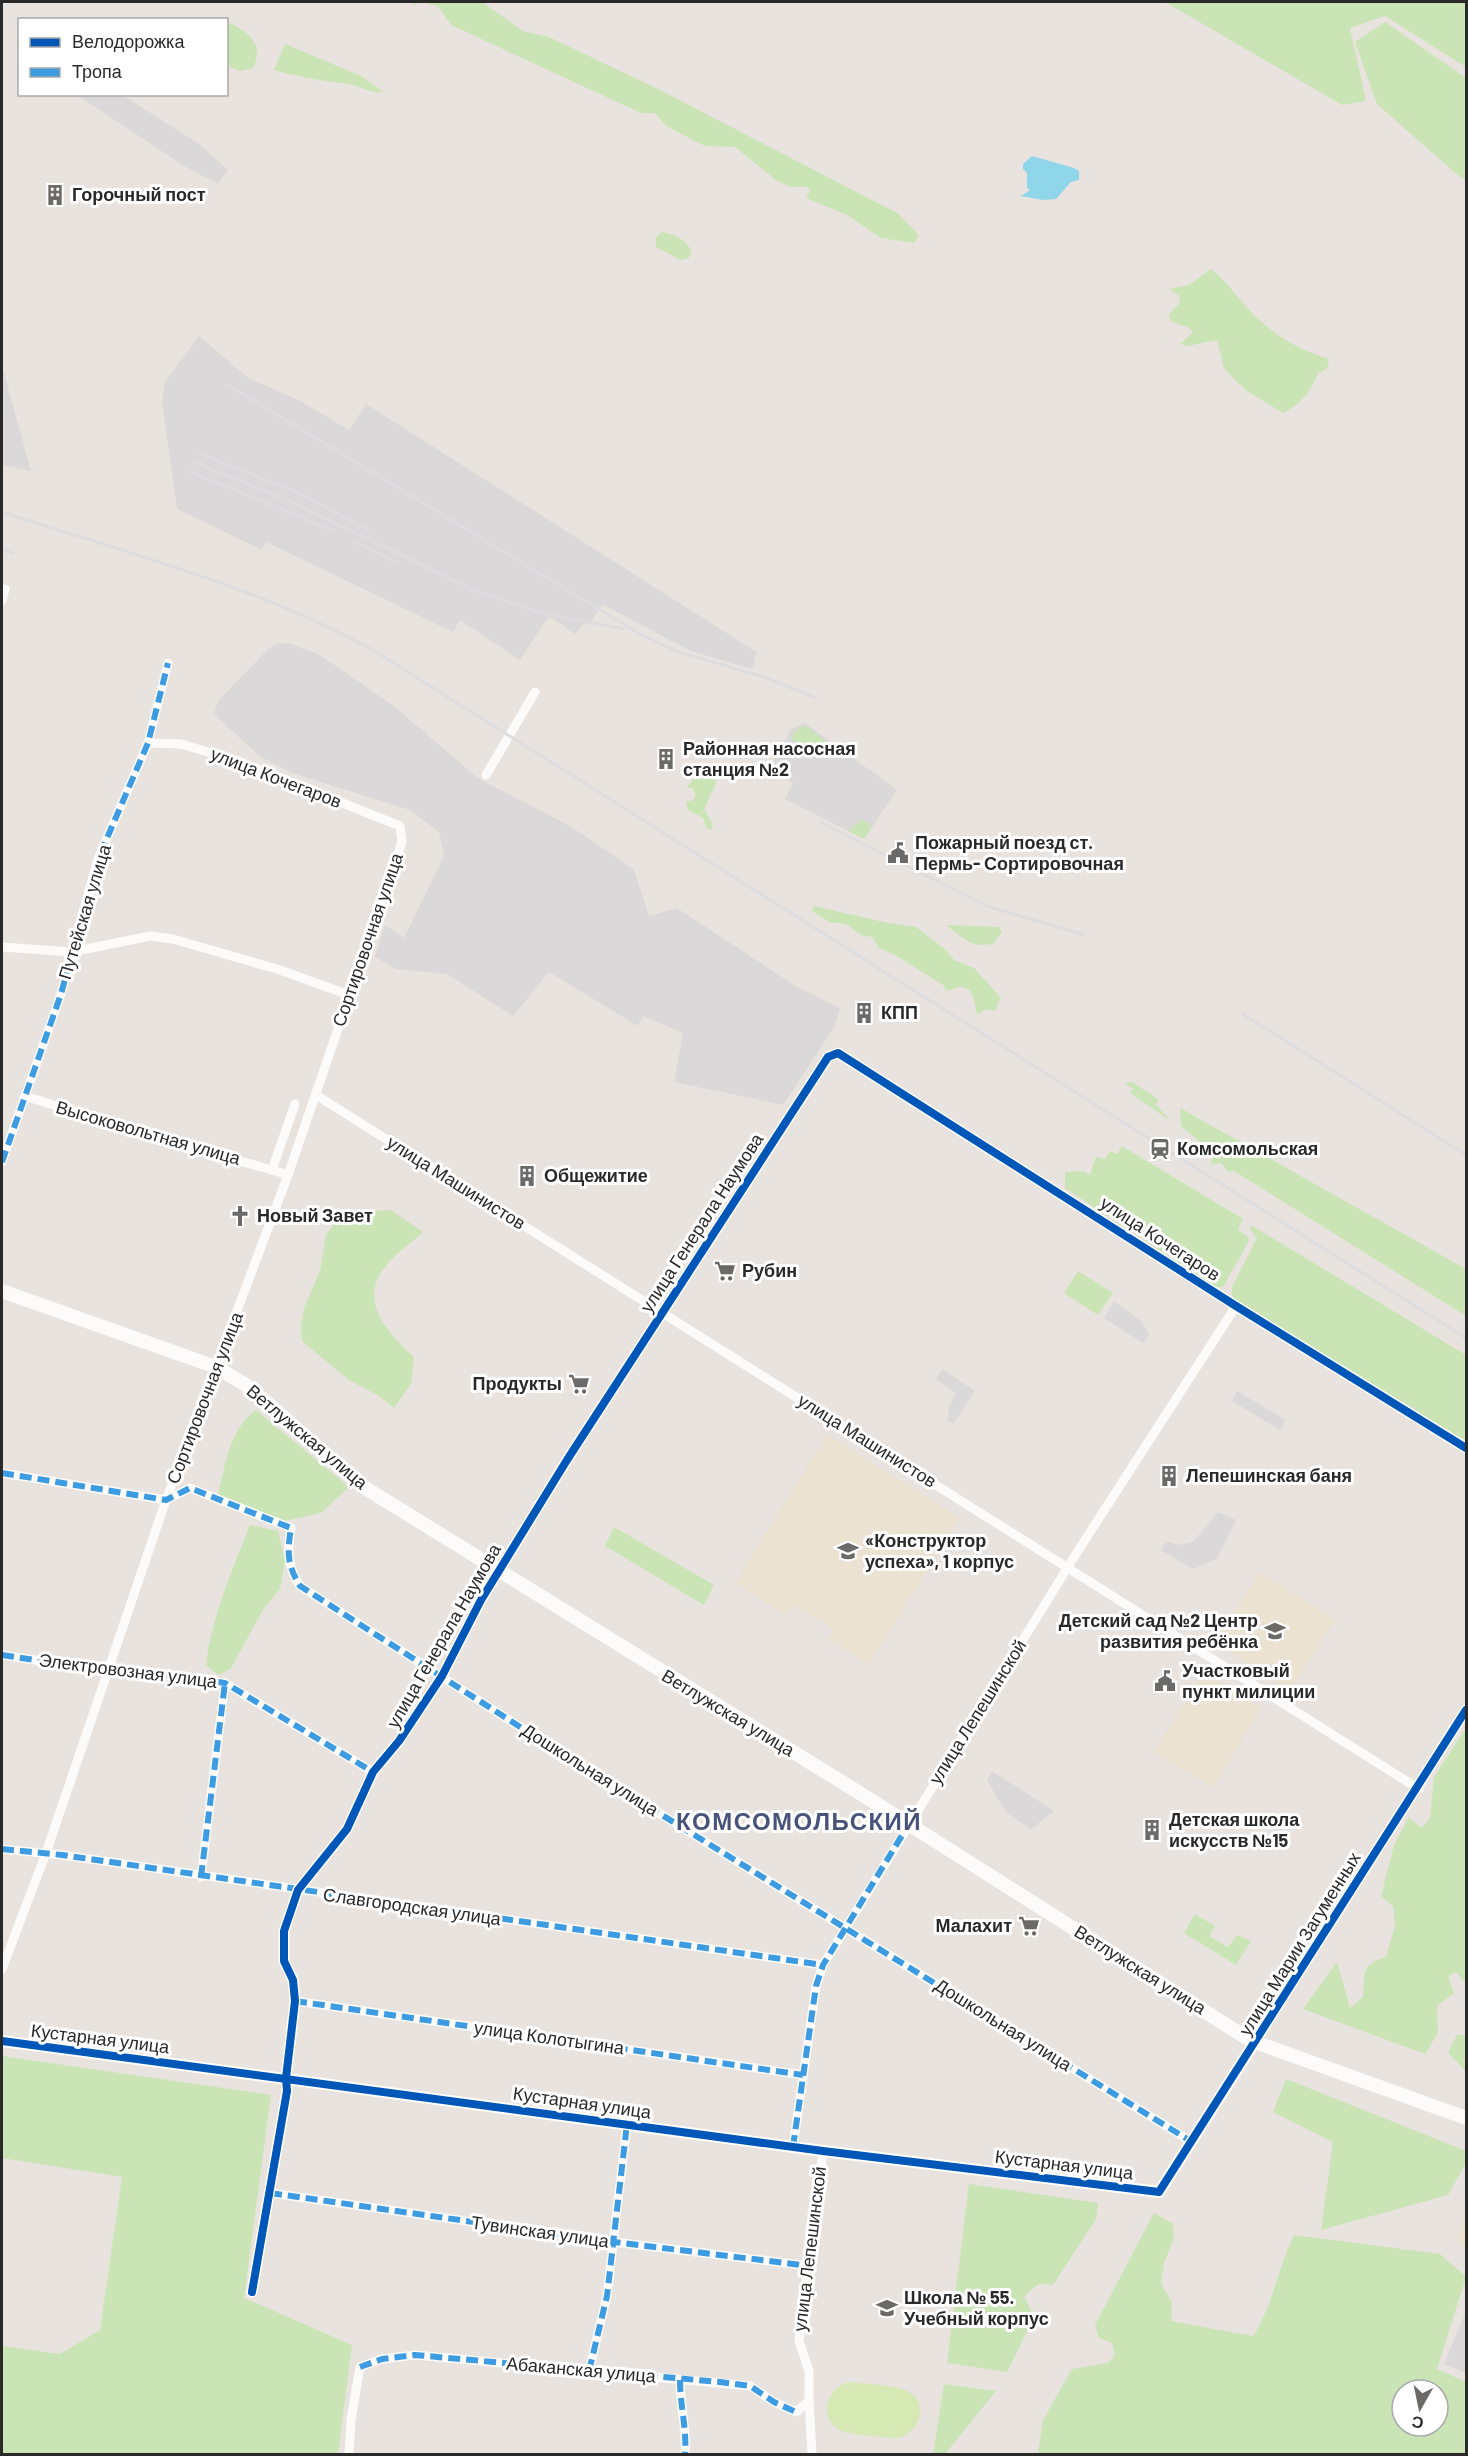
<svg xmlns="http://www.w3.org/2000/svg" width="1468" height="2456" viewBox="0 0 1468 2456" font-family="Barlow,sans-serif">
  <rect width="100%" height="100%" fill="#e8e3de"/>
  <g fill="#dbd8da">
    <path d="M77,95H122L199,144L228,170L218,184L184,166Z"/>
    <path d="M199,336L247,377L300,401L349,430L366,404L758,653L753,659L756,662L751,669L691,651L602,604L589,625L585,622L575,634L552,618L547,619L520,660L460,620L453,632L266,542L262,550L177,509L162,402L165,382Z"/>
    <path d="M2,366L31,471L2,465Z"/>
    <path d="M278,643L291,644L320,655L395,707L478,778L570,826L623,862L634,870L649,916L677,908L797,987L840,1008L835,1026L783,1105L674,1082L683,1033L643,1016L638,1026L549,972L513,1016L447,974L396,969L375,957L385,925L404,938L444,856L439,832L410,810L292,773L261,757L222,722L214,713L218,701L268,649Z"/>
    <path d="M805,723L897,790L864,839L785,799L793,783L769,770L791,729Z"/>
    <path d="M1114,1301L1142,1322L1149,1334L1143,1343L1104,1318Z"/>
    <path d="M942,1369L975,1391L953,1424L947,1420L950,1405L956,1393L936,1379Z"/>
    <path d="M1237,1391L1286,1420L1280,1430L1232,1401Z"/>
    <path d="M1218,1512L1236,1520L1217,1559L1193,1569L1161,1550L1166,1541L1179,1545L1193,1542Z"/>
    <path d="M992,1771L1054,1811L1031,1829L1022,1823L1006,1812L997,1798L987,1779Z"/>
    <path d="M1466,2311V2373L1444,2364Z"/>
  </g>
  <g fill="#ebe2d2">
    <path d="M827,1435L960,1518L869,1664L829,1639L834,1629L795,1605L787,1616L735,1583Z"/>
    <path d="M1260,1572L1335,1620L1290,1690L1215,1642Z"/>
    <path d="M1203,1673L1261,1708L1213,1787L1154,1752Z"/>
    <path d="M1466,2198V2250L1458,2243Z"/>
  </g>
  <g fill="#cae4b6" fill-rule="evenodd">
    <path d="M414,2H482L523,31L549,37L660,90L897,213L919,235L914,243L881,238L847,215L806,198L810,191L807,187H791L777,181L735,147L705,146L666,126L655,113H641L451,25L438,6L420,2L412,6Z"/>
    <path d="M1165,2H1466V67L1385,16L1350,28L1366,101L1342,105Z"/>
    <path d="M227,22C248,31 265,44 253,68L240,71L227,66Z"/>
    <path d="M1385,22L1466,78V180L1460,177L1377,104L1355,42Z"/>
    <path d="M285,44L361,76L384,92C371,94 361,86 348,84C322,81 299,77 274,70Z"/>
    <path d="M662,232C674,234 685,239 691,250L689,258L681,260L656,247V238Z"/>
    <path d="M1211,269C1227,282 1238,298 1252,313C1274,335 1297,349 1327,358L1329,364L1325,370L1318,373C1311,392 1301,404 1283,413L1247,391L1232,377L1224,368L1217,340L1188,346L1180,344L1193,332L1189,328L1170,321L1169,315L1180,302L1179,296L1169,289L1189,285Z"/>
    <path d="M806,726L827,742L809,749L799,748L791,737L799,728Z"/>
    <path d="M699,772L717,781L704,809L713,825L711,830L706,828L703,818L688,810L686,802L693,800L696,795L692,788H686Z"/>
    <path d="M862,819L872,826L864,839L848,831Z"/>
    <path d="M814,906L888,923L916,927L946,950L954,960L974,968L1001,998L995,1011L986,1009L977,1015C975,1005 975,988 961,987C957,987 952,990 947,991L943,985L895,955L879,948L872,937L861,935L846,924L829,922L812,911Z"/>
    <path d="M946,925L999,927L1002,932L994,943C973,950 962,937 946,925Z"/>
    <path d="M1132,1082L1158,1099L1156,1105L1172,1122L1130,1093L1133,1089L1125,1083Z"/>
    <path d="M1180,1108L1466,1269V1316L1234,1171L1228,1172L1221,1163L1211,1165L1213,1153L1181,1126Z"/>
    <path d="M1122,1146L1243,1219L1238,1230L1248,1237L1249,1241L1223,1287H1215L1065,1188V1172L1084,1171L1090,1175L1096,1157L1105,1159L1110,1151L1117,1154Z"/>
    <path d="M346,1209L358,1212L391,1210L423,1232C411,1243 395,1254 385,1267C357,1302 389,1334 414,1357L411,1384L394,1408L379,1396L349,1380L302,1341L301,1325L304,1308L320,1271L326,1235Z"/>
    <path d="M1251,1225L1466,1355V1441L1232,1298V1287L1257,1238L1250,1229Z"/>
    <path d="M1078,1271L1113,1293L1098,1315L1064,1293Z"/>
    <path d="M256,1410L349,1487L321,1513L280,1522L217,1500C225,1468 228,1430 256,1410Z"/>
    <path d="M250,1525L278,1531L285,1561L280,1589L264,1608L231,1668L219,1675L206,1665C212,1615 232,1571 250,1525Z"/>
    <path d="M614,1527L714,1585L704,1605L605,1546Z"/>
    <path d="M1466,1728V1983L1456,1972L1448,1976L1454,1993L1437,2006L1438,2033L1425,2054L1303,2009L1337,1962L1350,2008L1363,1997C1365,1973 1360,1965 1386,1957L1395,1926L1393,1906L1381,1896L1394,1845L1409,1817L1421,1828L1430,1818L1434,1777Z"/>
    <path d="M1195,1914L1215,1926L1209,1936L1228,1947L1237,1935L1251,1941L1236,1965L1184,1933Z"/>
    <path d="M1457,2035H1466V2072L1448,2052Z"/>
    <path d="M2,2056L271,2095L244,2298L352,2345L338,2454H2V2346L60,2354L100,2330L122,2177L2,2158Z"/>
    <path d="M1286,2079L1466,2151V2163L1448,2195L1321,2230L1333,2142L1273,2112Z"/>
    <path d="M969,2184L1098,2203L1096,2219L1053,2285L1038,2284L1024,2297L1033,2314L1028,2329L1007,2372L947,2363Z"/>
    <path d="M1154,2213L1173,2224L1174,2238L1164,2263L1161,2283L1172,2303L1171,2321L1253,2336C1273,2306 1278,2267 1294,2235L1440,2254L1466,2277L1437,2369L1466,2382V2454H1038L1043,2420L1072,2369L1108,2363L1115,2355L1112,2343L1099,2338L1095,2325ZM1402,2390H1438V2426H1402Z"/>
    <path d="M944,2384L996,2391L945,2454H933Z"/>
  </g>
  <path fill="#d6e8b3" d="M849,2382C865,2384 901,2385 912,2394C931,2410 913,2441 891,2438C876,2436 859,2436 845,2432C820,2425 821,2391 849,2382Z"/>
  <path fill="#90d6eb" d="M1032,156L1074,168L1079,171V180L1071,182L1056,199L1043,200L1021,196L1030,190L1027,188V173L1023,169V164Z"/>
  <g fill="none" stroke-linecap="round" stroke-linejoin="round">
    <g stroke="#fcfbfa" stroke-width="9">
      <path d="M2,600L5,589"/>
      <path d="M486,775L535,692"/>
      <path d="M2,947L72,952L150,936L173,939L280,970L349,995"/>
      <path d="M316,1095L1419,1789"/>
      <path d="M25,1096L154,1137L272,1170"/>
      <path d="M2,1162L61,994L98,859L148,743L168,663"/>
      <path d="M288,1175L272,1170L295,1104"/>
      <path d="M2,1473L166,1500L190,1488L291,1528C287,1552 287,1565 300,1586L542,1741L1192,2142"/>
      <path d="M2,1655L94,1669L109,1667L225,1683L373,1772"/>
      <path d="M2,1849L62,1855L823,1965"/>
      <path d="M201,1877L225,1683"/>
      <path d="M2,1969L46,1853L166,1500L288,1175L402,842L400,826L235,760L181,744L148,743"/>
      <path d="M295,2001L803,2075"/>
      <path d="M1255,2042L1466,1710"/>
      <path d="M793,2147L816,1986L823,1965L1074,1557L1236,1306"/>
      <path d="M270,2193L614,2242L810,2266"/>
      <path d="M252,2292L287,2091L286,2078L295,2001L293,1980L284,1961V1931L298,1890L347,1829L373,1772L399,1741L442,1676L481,1600L567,1460L828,1057L838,1053L1236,1306L1466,1448"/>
      <path d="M589,2371L607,2296L627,2124"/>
      <path d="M680,2380C680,2405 687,2429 685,2454"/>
      <path d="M809,2401L812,2454"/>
      <path d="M349,2454L351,2420L360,2367L382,2359L415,2355L750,2386L774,2402L796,2412L809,2401V2371L799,2341L823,2151"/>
    </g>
    <path stroke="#fcfbfa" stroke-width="12" d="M2,2041L823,2151L1159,2192L1255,2042"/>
    <path stroke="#fcfbfa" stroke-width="14" d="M2,1291L216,1367L249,1387L362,1486L858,1792L1242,2035L1255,2042L1466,2118"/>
    <g stroke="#dddcde" stroke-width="3">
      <path d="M228,385L640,634L676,651L764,677L816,698"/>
      <path d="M198,453L301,494L370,531"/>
      <path d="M195,462L296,504L478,592L544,614L624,629"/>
      <path d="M191,472L332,530"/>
      <path d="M2,512C127,553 256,586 373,650L1466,1338"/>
      <path d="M353,541L396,562"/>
      <path d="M2,549L12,553"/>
      <path d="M820,822L987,906L1084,935"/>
      <path d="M1243,1014L1466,1155"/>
    </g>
    <g stroke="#3d9ce1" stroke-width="6" stroke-dasharray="12 6" stroke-linecap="butt">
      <path d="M2,1162L61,994L98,859L148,743L168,663"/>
      <path d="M2,1473L166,1500L190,1488L291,1528C287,1552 287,1565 300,1586L542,1741L1192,2142"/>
      <path d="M2,1655L94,1669L109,1667L225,1683L373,1772"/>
      <path d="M2,1849L62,1855L823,1965"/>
      <path d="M201,1877L225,1683"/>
      <path d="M295,2001L803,2075"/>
      <path d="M793,2147L816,1986L823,1965L909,1824"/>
      <path d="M270,2193L614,2242L810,2266"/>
      <path d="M360,2367L382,2359L415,2355L720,2382L750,2386L774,2402L796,2412"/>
      <path d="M589,2371L607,2296L627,2124"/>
      <path d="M680,2380C680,2405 687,2429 685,2454"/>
    </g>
    <defs>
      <g id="cycleway">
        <path d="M2,2041L823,2151L1159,2192L1466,1710"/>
        <path d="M252,2292L287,2091L286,2078L295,2001L293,1980L284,1961V1931L298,1890L347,1829L373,1772L399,1741L442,1676L481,1600L567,1460L828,1057L838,1053L1236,1306L1466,1448"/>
      </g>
    </defs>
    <use href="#cycleway" stroke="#fff" stroke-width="11"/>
    <use href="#cycleway" stroke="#0057b8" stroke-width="8"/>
  </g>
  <defs>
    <symbol id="building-bare" viewBox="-9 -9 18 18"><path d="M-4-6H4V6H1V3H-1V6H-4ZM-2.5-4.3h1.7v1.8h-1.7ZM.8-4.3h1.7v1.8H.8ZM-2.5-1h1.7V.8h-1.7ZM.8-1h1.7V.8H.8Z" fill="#6c6a68" stroke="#fff" stroke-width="2.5" paint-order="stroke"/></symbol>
    <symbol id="civic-bare" viewBox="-9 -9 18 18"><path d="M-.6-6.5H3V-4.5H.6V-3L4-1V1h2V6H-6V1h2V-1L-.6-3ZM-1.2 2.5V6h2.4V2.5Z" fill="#6c6a68" stroke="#fff" stroke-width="2.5" paint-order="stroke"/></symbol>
    <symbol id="station-bare" viewBox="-9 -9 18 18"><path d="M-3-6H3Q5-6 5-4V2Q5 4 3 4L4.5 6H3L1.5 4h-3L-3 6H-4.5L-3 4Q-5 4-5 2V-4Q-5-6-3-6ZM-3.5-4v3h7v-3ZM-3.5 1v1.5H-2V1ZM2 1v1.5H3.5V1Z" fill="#6c6a68" stroke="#fff" stroke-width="2.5" paint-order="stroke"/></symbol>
    <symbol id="church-bare" viewBox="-9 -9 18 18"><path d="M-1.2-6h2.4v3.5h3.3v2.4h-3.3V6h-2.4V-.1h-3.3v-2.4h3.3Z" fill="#6c6a68" stroke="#fff" stroke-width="2.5" paint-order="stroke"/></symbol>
    <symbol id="supermarket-bare" viewBox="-9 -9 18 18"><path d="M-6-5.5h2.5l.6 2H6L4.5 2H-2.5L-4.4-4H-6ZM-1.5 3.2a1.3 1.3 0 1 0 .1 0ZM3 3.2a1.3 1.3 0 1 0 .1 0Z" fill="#6c6a68" stroke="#fff" stroke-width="2.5" paint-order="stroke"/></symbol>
    <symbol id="school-bare" viewBox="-9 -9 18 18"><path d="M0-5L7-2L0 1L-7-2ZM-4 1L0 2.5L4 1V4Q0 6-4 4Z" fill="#6c6a68" stroke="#fff" stroke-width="2.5" paint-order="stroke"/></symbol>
  </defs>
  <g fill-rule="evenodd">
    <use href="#building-bare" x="40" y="180" width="30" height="30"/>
    <use href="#building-bare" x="651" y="744" width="30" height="30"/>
    <use href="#civic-bare" x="883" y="838" width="30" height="30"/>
    <use href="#building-bare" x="849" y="998" width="30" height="30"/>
    <use href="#station-bare" x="1145" y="1134" width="30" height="30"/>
    <use href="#building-bare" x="512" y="1161" width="30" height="30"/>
    <use href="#church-bare" x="225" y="1201" width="30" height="30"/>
    <use href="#supermarket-bare" x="710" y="1256" width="30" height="30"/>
    <use href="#supermarket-bare" x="564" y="1369" width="30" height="30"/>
    <use href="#building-bare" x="1154" y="1461" width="30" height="30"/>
    <use href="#school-bare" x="833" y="1536" width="30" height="30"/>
    <use href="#school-bare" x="1260" y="1616" width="30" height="30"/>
    <use href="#civic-bare" x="1150" y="1666" width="30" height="30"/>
    <use href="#building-bare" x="1137" y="1815" width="30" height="30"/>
    <use href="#supermarket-bare" x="1014" y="1911" width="30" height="30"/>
    <use href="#school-bare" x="872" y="2293" width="30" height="30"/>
  </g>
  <g text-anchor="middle" stroke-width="6" stroke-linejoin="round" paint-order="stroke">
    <g font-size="18" font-weight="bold" fill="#292929" stroke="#fff" text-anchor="start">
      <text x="72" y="201">Горочный пост</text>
      <text x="683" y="755">Районная насосная<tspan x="683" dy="21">станция №2</tspan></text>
      <text x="915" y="849">Пожарный поезд ст.<tspan x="915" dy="21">Пермь- Сортировочная</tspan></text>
      <text x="881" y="1019">КПП</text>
      <text x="1177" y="1155">Комсомольская</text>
      <text x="544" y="1182">Общежитие</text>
      <text x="257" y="1222">Новый Завет</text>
      <text x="742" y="1277">Рубин</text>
      <text x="562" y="1390" text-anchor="end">Продукты</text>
      <text x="1186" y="1482">Лепешинская баня</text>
      <text x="865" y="1547">«Конструктор<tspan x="865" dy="21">успеха», 1 корпус</tspan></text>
      <text x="1258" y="1627" text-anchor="end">Детский сад №2 Центр<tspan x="1258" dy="21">развития ребёнка</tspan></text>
      <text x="1182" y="1677">Участковый<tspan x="1182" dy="21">пункт милиции</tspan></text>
      <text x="1169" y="1826">Детская школа<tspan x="1169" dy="21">искусств №15</tspan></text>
      <text x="1012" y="1932" text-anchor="end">Малахит</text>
      <text x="904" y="2304">Школа № 55.<tspan x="904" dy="21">Учебный корпус</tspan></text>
    </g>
    <g font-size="18" fill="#292929" stroke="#fff">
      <text transform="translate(276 778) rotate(21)" y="6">улица Кочегаров</text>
      <text transform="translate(85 912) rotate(-73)" y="6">Путейская улица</text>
      <text transform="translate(368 940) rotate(-71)" y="6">Сортировочная улица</text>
      <text transform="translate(148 1133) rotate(16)" y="6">Высоковольтная улица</text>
      <text transform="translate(456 1183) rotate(32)" y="6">улица Машинистов</text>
      <text transform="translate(702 1223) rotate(-57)" y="6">улица Генерала Наумова</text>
      <text transform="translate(1160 1239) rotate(33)" y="6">улица Кочегаров</text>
      <text transform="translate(205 1398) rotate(-69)" y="6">Сортировочная улица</text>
      <text transform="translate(307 1437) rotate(40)" y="6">Ветлужская улица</text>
      <text transform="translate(867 1441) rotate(32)" y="6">улица Машинистов</text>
      <text transform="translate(444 1636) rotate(-60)" y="6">улица Генерала Наумова</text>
      <text transform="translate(128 1671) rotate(7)" y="6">Электровозная улица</text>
      <text transform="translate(978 1712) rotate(-58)" y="6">улица Лепешинской</text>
      <text transform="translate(728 1713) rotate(31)" y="6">Ветлужская улица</text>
      <text transform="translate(590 1770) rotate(32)" y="6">Дошкольная улица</text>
      <text transform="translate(412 1907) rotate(8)" y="6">Славгородская улица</text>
      <text transform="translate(1300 1944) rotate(-58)" y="6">улица Марии Загуменных</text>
      <text transform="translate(1140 1970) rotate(32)" y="6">Ветлужская улица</text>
      <text transform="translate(1003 2025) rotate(32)" y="6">Дошкольная улица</text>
      <text transform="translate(549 2038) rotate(8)" y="6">улица Колотыгина</text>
      <text transform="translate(100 2039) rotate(7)" y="6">Кустарная улица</text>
      <text transform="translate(582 2103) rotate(8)" y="6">Кустарная улица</text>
      <text transform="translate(1064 2165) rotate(7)" y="6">Кустарная улица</text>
      <text transform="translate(540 2232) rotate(8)" y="6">Тувинская улица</text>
      <text transform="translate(810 2249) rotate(-83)" y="6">улица Лепешинской</text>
      <text transform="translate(581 2370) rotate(5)" y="6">Абаканская улица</text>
    </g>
    <g font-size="24" font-weight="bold" letter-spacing="1.5" fill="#48537b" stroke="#fff">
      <text x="799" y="1830">КОМСОМОЛЬСКИЙ</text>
    </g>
  </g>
  <rect width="1468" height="2456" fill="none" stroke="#292929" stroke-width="6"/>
  <rect x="18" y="18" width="210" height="78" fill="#ffffff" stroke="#a9a9a9" stroke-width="1.5"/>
  <rect x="30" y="38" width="30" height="9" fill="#0057b8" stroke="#a9a9a9" stroke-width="1.5"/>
  <text x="72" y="48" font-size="18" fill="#292929">Велодорожка</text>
  <rect x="30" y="68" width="30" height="9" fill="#3d9ce1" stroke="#a9a9a9" stroke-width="1.5"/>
  <text x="72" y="78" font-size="18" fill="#292929">Тропа</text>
  <g transform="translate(1420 2408) rotate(189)"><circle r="28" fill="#ffffff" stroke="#a9a9a9" stroke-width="1.5"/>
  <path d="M0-4.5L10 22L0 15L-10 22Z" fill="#6c6a68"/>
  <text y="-9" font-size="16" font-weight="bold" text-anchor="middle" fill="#292929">С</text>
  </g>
</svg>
